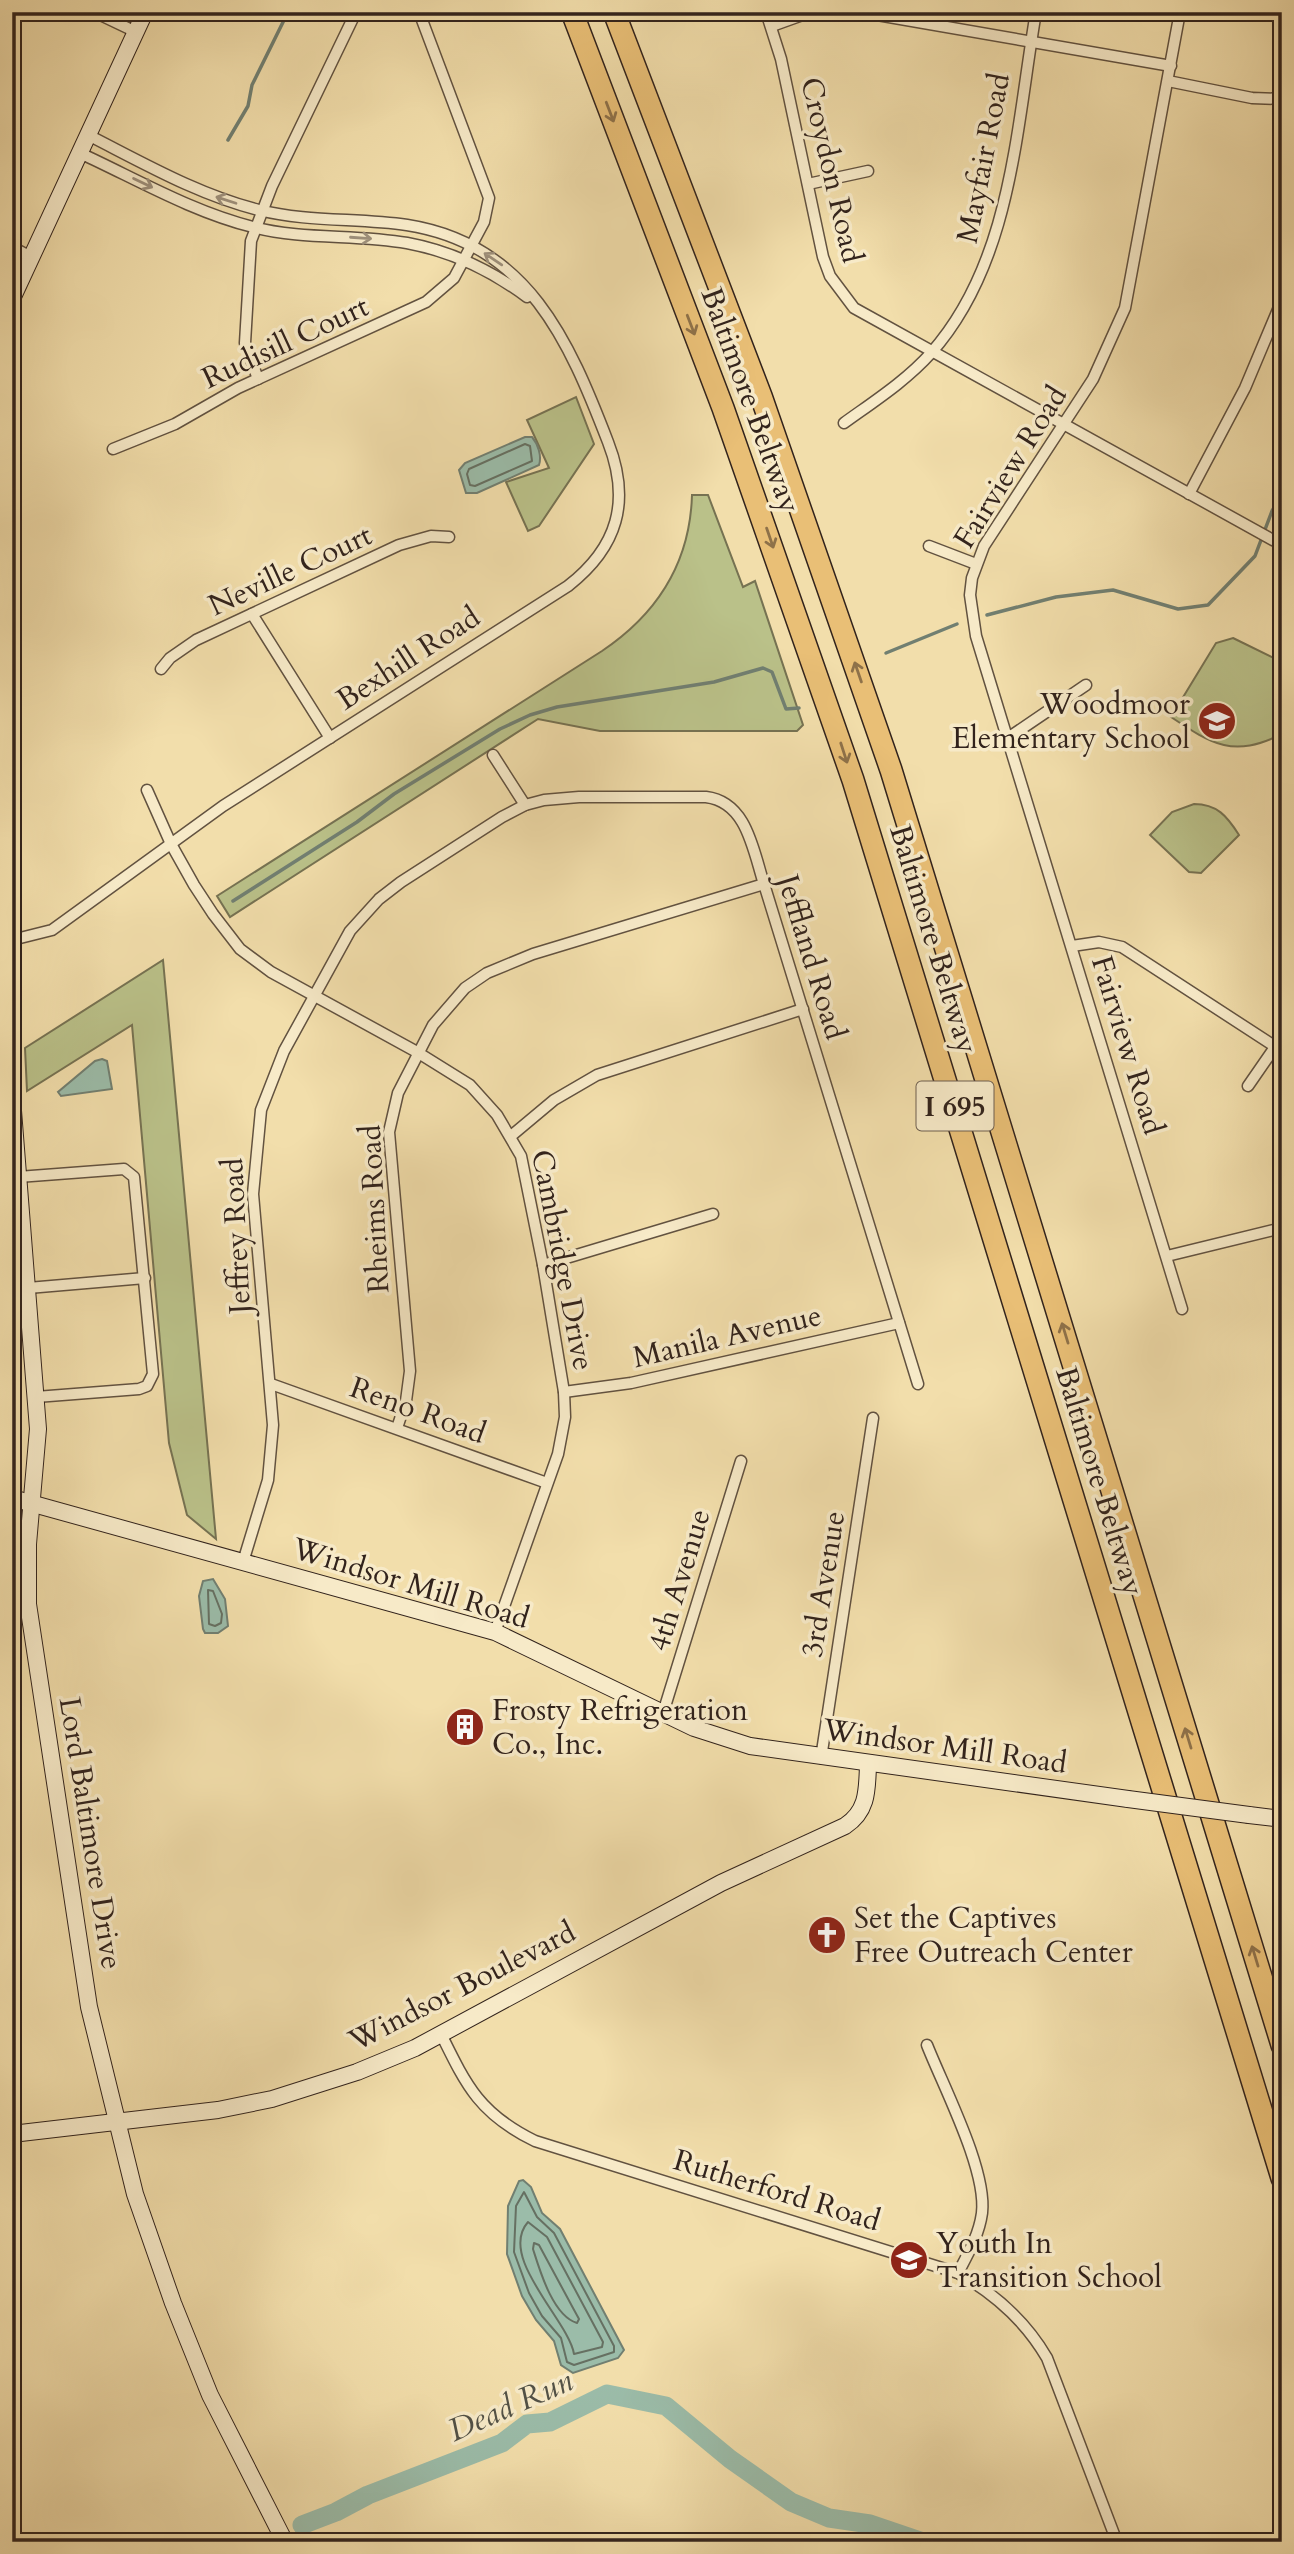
<svg xmlns="http://www.w3.org/2000/svg" width="1294" height="2554" viewBox="0 0 1294 2554" font-family="Cardo,serif">
  <rect width="100%" height="100%" fill="#f2deab"/>
  <filter id="stains"><feTurbulence type="fractalNoise" baseFrequency=".00286" numOctaves="4"/><feColorMatrix values="0 0 0 0 .2 0 0 0 0 .09 0 0 0 0 .02 0 0 0 .5 -.17"/></filter>
  <radialGradient id="worn" r=".72"><stop offset=".6" stop-color="#630" stop-opacity="0"/><stop offset="1" stop-color="#630" stop-opacity=".3"/></radialGradient>
  <g fill="#bac189" stroke="#767252" stroke-width="2">
    <path d="M576,397L594,444L539,526L528,531L506,482L549,468L527,420Z"/>
    <path d="M692,495H708L743,587L755,581L803,725L797,731H600L538,719L230,917L217,896L602,651C657,614 690,563 692,495Z"/>
    <path d="M1233,638L1282,662V734C1233,758 1213,745 1171,717L1216,643Z"/>
    <path d="M1194,804C1217,804 1227,816 1239,835L1201,873L1189,872L1150,835L1172,812Z"/>
    <path d="M163,960L216,1539L187,1515L169,1443L132,1025L27,1091L25,1048Z"/>
  </g>
  <g fill="#9bbca9" stroke="#717f71" stroke-width="2">
    <path d="M525,437H532C538,444 542,456 539,465L477,493H466L459,470L465,463Z"/>
    <path d="M102,1059L107,1061L112,1089L61,1096L58,1092L95,1061Z"/>
    <path d="M213,1579L225,1599L228,1626L218,1633H205L203,1629L199,1596L203,1581Z"/>
    <path d="M523,2180L531,2187L542,2213L560,2229L624,2350L618,2358L573,2373L561,2365L554,2341L536,2320L522,2296L507,2254L508,2206L519,2181Z"/>
  </g>
  <g fill="none" stroke-linecap="round" stroke-linejoin="round">
    <g stroke="#667062" stroke-width="2">
      <path d="M525,444L530,446L532,461L475,486L470,485L467,474L469,469Z"/>
      <path d="M208,1590L213,1591L222,1614L221,1623L215,1626L209,1624Z"/>
      <path d="M524,2192L537,2217L554,2233L614,2346V2352L574,2365L567,2362L561,2338L542,2316L529,2293L514,2252L516,2206Z"/>
      <path d="M528,2222L547,2237L603,2342L602,2347L574,2354C569,2321 497,2257 528,2222Z"/>
      <path d="M534,2243L539,2245L573,2308L579,2319L577,2323C553,2316 540,2271 533,2249Z"/>
    </g>
    <g stroke="#717f71" stroke-width="3.5">
      <path d="M228,140L248,106L252,85L288,12"/>
      <path d="M987,615L1056,597L1113,590L1178,609L1208,605L1255,556L1272,511L1282,494"/>
      <path d="M886,653L957,624"/>
      <path d="M233,901L357,822L394,794L500,729L530,715L557,707L714,682L763,668L772,672L786,709L799,708"/>
    </g>
    <path stroke="#9bbca9" stroke-width="19" d="M302,2525L336,2512L368,2495L502,2443L527,2424L550,2422L607,2394L666,2406L730,2459L791,2502L829,2518L870,2524L923,2542"/>
    <defs>
      <g id="minor">
        <path d="M94,12L136,32"/>
        <path d="M766,12L781,59L823,257L830,276L854,308L1282,545"/>
        <path d="M860,12L1171,66"/>
        <path d="M1180,12L1125,308L1093,379L984,546L972,578L970,595L976,636L1182,1309"/>
        <path d="M772,26L811,12"/>
        <path d="M1168,81L1252,98L1282,99"/>
        <path d="M82,154C138,180 193,212 253,227C303,240 356,234 407,243C450,251 492,271 527,297"/>
        <path d="M808,184L868,171"/>
        <path d="M12,247L33,258"/>
        <path d="M258,379L245,343L251,241L272,186L356,12"/>
        <path d="M844,423C873,402 906,381 931,353C1012,262 1016,128 1036,12"/>
        <path d="M113,449L175,424L238,388L426,302L454,278L484,222L489,198L419,12"/>
        <path d="M1189,494L1245,388L1282,300"/>
        <path d="M929,546L976,564"/>
        <path d="M252,614L330,738"/>
        <path d="M161,669L170,658L196,640L399,545L431,536L449,537"/>
        <path d="M1008,738L1086,685"/>
        <path d="M493,755L525,805"/>
        <path d="M147,790L171,844L194,885L213,914L240,949L271,972L417,1052L470,1085L497,1115L521,1156L543,1265L564,1392L565,1417L558,1454L495,1632"/>
        <path d="M12,940L52,930L223,806L568,586C618,547 631,501 608,442C569,341 528,244 407,225C358,218 307,222 259,210C199,195 145,164 90,136"/>
        <path d="M1072,946L1099,942L1122,947L1282,1051"/>
        <path d="M1248,1086L1275,1047"/>
        <path d="M511,1136L554,1100L597,1075L803,1009"/>
        <path d="M18,1177L124,1169L134,1177L153,1374L147,1386L139,1389L36,1397"/>
        <path d="M1167,1256L1282,1228"/>
        <path d="M543,1265L713,1214"/>
        <path d="M28,1288L145,1278"/>
        <path d="M271,1384L547,1483"/>
        <path d="M564,1392L631,1383L899,1323"/>
        <path d="M397,1428L406,1401L410,1371L389,1132L398,1093L433,1025L465,988L487,973L533,954L764,884"/>
        <path d="M243,1562L268,1480L273,1425L253,1194L261,1110L284,1051L350,931L379,899L401,882L502,817L525,805L544,800L579,797H706C747,802 753,850 764,884L918,1384"/>
        <path d="M663,1713L741,1461"/>
        <path d="M821,1758L873,1418"/>
        <path d="M441,2034C467,2087 480,2114 535,2141L958,2273C995,2294 1025,2320 1047,2358L1117,2542"/>
        <path d="M927,2045C944,2088 987,2170 982,2213C979,2235 968,2254 958,2273"/>
      </g>
      <g id="secondary">
        <path d="M12,299L145,12"/>
        <path d="M12,1098L38,1429L28,1544V1604L89,2007L135,2194L173,2303L210,2395L285,2542"/>
        <path d="M12,1498L495,1632L694,1728L750,1746L1128,1799"/>
        <path d="M1249,1815L1282,1819"/>
        <path d="M12,2134L218,2110L272,2099L357,2072L415,2048L721,1883L845,1826C868,1811 867,1790 868,1765"/>
      </g>
      <g id="motorway">
        <path d="M572,12L723,408L853,780L1282,2178"/>
        <path d="M614,12L761,396L891,770L1282,2045"/>
      </g>
    </defs>
    <use href="#minor" stroke="#625240" stroke-width="13"/>
    <use href="#secondary" stroke="#32231c" stroke-width="18"/>
    <use href="#motorway" stroke="#32231c" stroke-width="24"/>
    <use href="#minor" stroke="#f7eac8" stroke-width="10"/>
    <use href="#secondary" stroke="#f7eac8" stroke-width="16"/>
    <use href="#motorway" stroke="#e9bf76" stroke-width="21"/>
    <defs>
      <path id="secondary-bridge" d="M1128,1799L1249,1815"/>
    </defs>
    <use href="#secondary-bridge" stroke="#32231c" stroke-width="18" stroke-linecap="butt"/>
    <use href="#secondary-bridge" stroke="#f7eac8" stroke-width="16"/>
  </g>
  <defs><path id="oneway-shaft" d="M-6 0H5M1.5-3L5.5 0L1.5 3" fill="none" stroke-width="1.6" stroke-linecap="round" stroke-linejoin="round" transform="scale(1.75)"/></defs>
  <g stroke="#8e7149">
    <use href="#oneway-shaft" transform="translate(610 112) rotate(69)"/>
    <use href="#oneway-shaft" transform="translate(691 325) rotate(69)"/>
    <use href="#oneway-shaft" transform="translate(770 538) rotate(71)"/>
    <use href="#oneway-shaft" transform="translate(858 672) rotate(-109)"/>
    <use href="#oneway-shaft" transform="translate(844 753) rotate(72)"/>
    <use href="#oneway-shaft" transform="translate(1065 1333) rotate(-107)"/>
    <use href="#oneway-shaft" transform="translate(1188 1738) rotate(-107)"/>
    <use href="#oneway-shaft" transform="translate(1255 1956) rotate(-107)"/>
  </g>
  <g stroke="#9e907b">
    <use href="#oneway-shaft" transform="translate(143 183) rotate(26)"/>
    <use href="#oneway-shaft" transform="translate(226 200) rotate(-162)"/>
    <use href="#oneway-shaft" transform="translate(361 238) rotate(4)"/>
    <use href="#oneway-shaft" transform="translate(493 259) rotate(-146)"/>
  </g>
  <defs>
    <symbol id="school-disc" viewBox="-11 -11 22 22"><circle r="9.5" fill="#8f2418" stroke="#f7eac8"/><path d="M0-5L7-2L0 1L-7-2ZM-4 1L0 2.5L4 1V4Q0 6-4 4Z" fill="#fff"/></symbol>
    <symbol id="building-disc" viewBox="-11 -11 22 22"><circle r="9.5" fill="#8f2418" stroke="#f7eac8"/><path d="M-4-6H4V6H1V3H-1V6H-4ZM-2.5-4.3h1.7v1.8h-1.7ZM.8-4.3h1.7v1.8H.8ZM-2.5-1h1.7V.8h-1.7ZM.8-1h1.7V.8H.8Z" fill="#fff"/></symbol>
    <symbol id="church-disc" viewBox="-11 -11 22 22"><circle r="9.5" fill="#8f2418" stroke="#f7eac8"/><path d="M-1.2-6h2.4v3.5h3.3v2.4h-3.3V6h-2.4V-.1h-3.3v-2.4h3.3Z" fill="#fff"/></symbol>
  </defs>
  <g fill-rule="evenodd">
    <use href="#school-disc" x="1195" y="699" width="44" height="44"/>
    <use href="#building-disc" x="443" y="1705" width="44" height="44"/>
    <use href="#church-disc" x="805" y="1913" width="44" height="44"/>
    <use href="#school-disc" x="887" y="2238" width="44" height="44"/>
  </g>
  <g text-anchor="middle" stroke-width="7" stroke-linejoin="round" paint-order="stroke">
    <rect fill="#f7eac8" stroke="#6d5f50" stroke-width="2" x="916.5" y="1081.5" width="77" height="49" rx="5"/>
    <g font-size="28" font-weight="bold" fill="#32231c">
      <text x="955" y="1116">I 695</text>
    </g>
    <g font-size="30" fill="#32231c" stroke="#f7eac8">
      <text transform="translate(983 158) rotate(-79)" y="10">Mayfair Road</text>
      <text transform="translate(832 170) rotate(77)" y="10">Croydon Road</text>
      <text transform="translate(285 342) rotate(-25)" y="10">Rudisill Court</text>
      <text transform="translate(751 400) rotate(70)" y="10">Baltimore Beltway</text>
      <text transform="translate(1010 467) rotate(-58)" y="10">Fairview Road</text>
      <text transform="translate(290 570) rotate(-25)" y="10">Neville Court</text>
      <text transform="translate(408 658) rotate(-33)" y="10">Bexhill Road</text>
      <text transform="translate(934 939) rotate(73)" y="10">Baltimore Beltway</text>
      <text transform="translate(812 957) rotate(73)" y="10">Jeffland Road</text>
      <text transform="translate(1128 1045) rotate(73)" y="10">Fairview Road</text>
      <text transform="translate(374 1209) rotate(-93)" y="10">Rheims Road</text>
      <text transform="translate(236 1236) rotate(-93)" y="10">Jeffrey Road</text>
      <text transform="translate(563 1260) rotate(79)" y="10">Cambridge Drive</text>
      <text transform="translate(727 1336) rotate(-13)" y="10">Manila Avenue</text>
      <text transform="translate(418 1410) rotate(20)" y="10">Reno Road</text>
      <text transform="translate(1100 1481) rotate(73)" y="10">Baltimore Beltway</text>
      <text transform="translate(679 1580) rotate(-73)" y="10">4th Avenue</text>
      <text transform="translate(411 1583) rotate(17)" y="10">Windsor Mill Road</text>
      <text transform="translate(823 1584) rotate(-81)" y="10">3rd Avenue</text>
      <text transform="translate(945 1746) rotate(8)" y="10">Windsor Mill Road</text>
      <text transform="translate(91 1833) rotate(81)" y="10">Lord Baltimore Drive</text>
      <text transform="translate(462 1986) rotate(-27)" y="10">Windsor Boulevard</text>
      <text transform="translate(777 2190) rotate(17)" y="10">Rutherford Road</text>
    </g>
    <g font-size="30" fill="#32231c" stroke="#f7eac8" text-anchor="start">
      <text x="1190" y="714" text-anchor="end">Woodmoor<tspan x="1190" dy="34">Elementary School</tspan></text>
      <text x="492" y="1720">Frosty Refrigeration<tspan x="492" dy="34">Co., Inc.</tspan></text>
      <text x="854" y="1928">Set the Captives<tspan x="854" dy="34">Free Outreach Center</tspan></text>
      <text x="936" y="2253">Youth In<tspan x="936" dy="34">Transition School</tspan></text>
    </g>
    <g font-size="32" font-style="italic" fill="#525146" stroke="#f7eac8">
      <text transform="translate(510 2405) rotate(-24)" y="11">Dead Run</text>
    </g>
  </g>
  <rect width="1294" height="2554" fill="none" stroke="#f2deab" stroke-width="42"/>
  <rect x="14" y="14" width="1266" height="2526" fill="none" stroke="#32231c" stroke-width="3.5"/>
  <rect x="21" y="21" width="1252" height="2512" fill="none" stroke="#32231c" stroke-width="2"/>
  <rect width="100%" height="100%" filter="url(#stains)"/>
  <rect width="100%" height="100%" fill="url(#worn)"/>
</svg>
